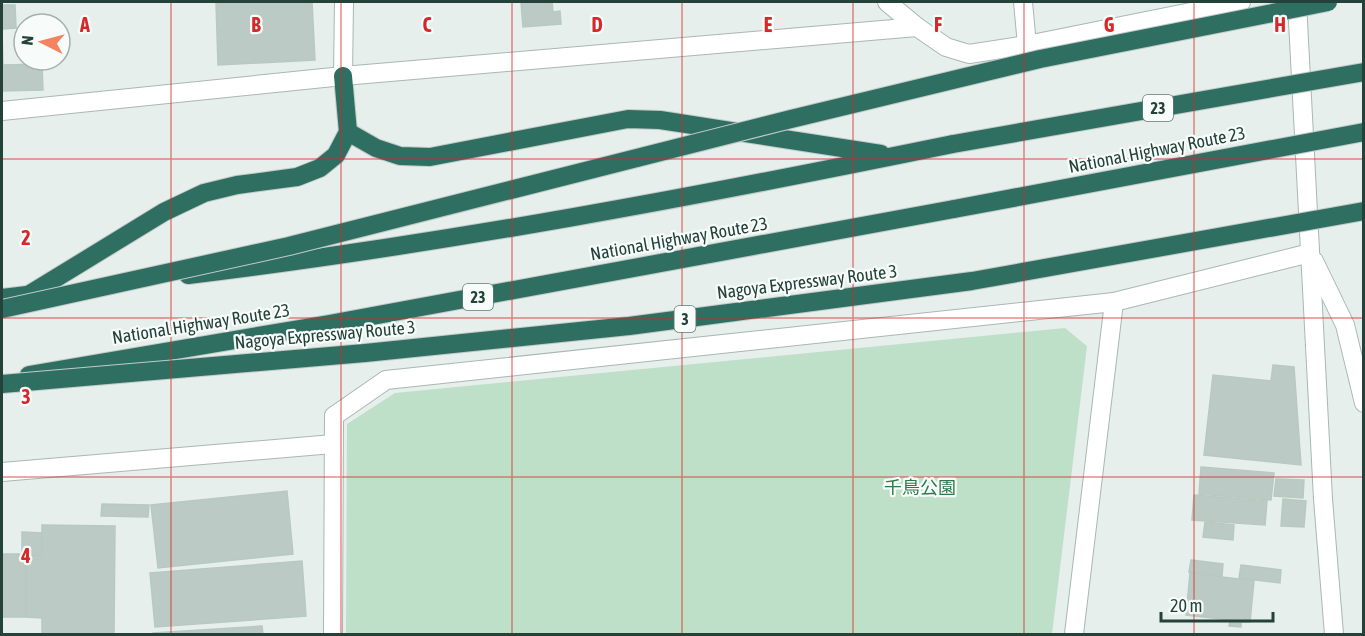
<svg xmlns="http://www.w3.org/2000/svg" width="1365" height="636" viewBox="0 0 1365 636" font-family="'Asap Condensed','Noto Sans JP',sans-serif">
  <rect width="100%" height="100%" fill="#e6efeb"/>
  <path fill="#bfe0c8" d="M1065,328L1087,346L1052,634H346L347,424L395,393Z"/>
  <g fill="#bbcac4" stroke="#b8c9c2" stroke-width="1.5">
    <path d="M216,2H312L315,60L218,65Z"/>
    <path d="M521,2H552L553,12L560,11L561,24L523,27Z"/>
    <path d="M2,5H15L16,28L2,29L3,65L42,64L43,90L2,91Z"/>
    <path d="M1273,365L1294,367L1301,465L1204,455L1213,375L1271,381Z"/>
    <path d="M1201,467L1274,473L1271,500L1199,494Z"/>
    <path d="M1276,479L1304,480L1303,498L1274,496Z"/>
    <path d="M287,491L293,554L158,568L151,505Z"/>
    <path d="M1194,495L1267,501L1265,525L1192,520Z"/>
    <path d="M1283,499L1306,501L1304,527L1281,526Z"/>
    <path d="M102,504L149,505L148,517L101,516Z"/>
    <path d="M1205,522L1234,525L1233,540L1203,537Z"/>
    <path d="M42,525L115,526L114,634H42V618L26,617V556L42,555Z"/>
    <path d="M22,532L42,533V555L26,556V617H2V554H22Z"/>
    <path d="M1191,560L1223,564L1222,576L1189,572Z"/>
    <path d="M302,561L306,616L155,627L150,573Z"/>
    <path d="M1241,565L1281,570L1280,583L1239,578Z"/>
    <path d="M1190,573L1254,581L1250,622H1241V627L1229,626L1230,620L1186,615Z"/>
    <path d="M262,626L263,634H153V633Z"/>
  </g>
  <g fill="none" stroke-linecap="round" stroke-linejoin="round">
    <defs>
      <path id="lane" d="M334,416L386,380L1114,302L1074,634"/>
      <g id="street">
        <path d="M887,2L917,27L946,47L969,54L1027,45L1241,2"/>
        <path d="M1023,2L1027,45"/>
        <path d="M1297,2L1323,499L1334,634"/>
        <path d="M343,76L344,2"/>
        <path d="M2,111L343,76L917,27"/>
        <path d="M1314,261L1345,325L1364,403"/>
        <path d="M1114,302L1310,253"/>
        <path d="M2,472L333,444"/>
        <path d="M333,634L334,416"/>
      </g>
      <g id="highway">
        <path d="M348,132L376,148L400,156L430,157L628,119L660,120L881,154"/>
        <path d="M188,275C445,244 699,196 953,144"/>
        <path d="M30,294L164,212L204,193L237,185L297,177L320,168L336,155L348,132L343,76"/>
        <path d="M2,298L44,293"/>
        <path d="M29,375L329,324L954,209"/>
      </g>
    </defs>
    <use href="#lane" stroke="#a8b8b2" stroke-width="20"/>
    <use href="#street" stroke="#a8b8b2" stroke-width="20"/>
    <use href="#highway" stroke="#c2cac8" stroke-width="20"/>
    <use href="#lane" stroke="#fff" stroke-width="18"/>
    <use href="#street" stroke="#fff" stroke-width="18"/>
    <use href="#highway" stroke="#2f6f62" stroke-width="18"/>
    <defs>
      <g id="highway-bridge">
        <path d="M953,144L1364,72"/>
        <path d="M954,209L1364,132"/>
        <path d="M2,309L289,246L791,119L1040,59L1328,2"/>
        <path d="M2,384L365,353L629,326L972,281L1364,211"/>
      </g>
    </defs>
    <use href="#highway-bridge" stroke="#c2cac8" stroke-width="20" stroke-linecap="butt"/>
    <use href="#highway-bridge" stroke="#2f6f62" stroke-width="18"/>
  </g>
  <path fill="none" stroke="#d62828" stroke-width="1.5" stroke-opacity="0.55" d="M171,2V634M341,2V634M512,2V634M682,2V634M853,2V634M1024,2V634M1194,2V634M2,159H1364M2,318H1364M2,477H1364"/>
  <g text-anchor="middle" stroke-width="4.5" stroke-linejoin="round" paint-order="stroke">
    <g fill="#f7fbf9" stroke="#637a73" stroke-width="1.5">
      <rect x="1143" y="95" width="30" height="26" rx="4.5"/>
      <rect x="463" y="284" width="30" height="26" rx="4.5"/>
      <rect x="674.5" y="306" width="21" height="26" rx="4.5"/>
    </g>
    <g font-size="16" font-weight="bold" fill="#24423a">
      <text x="1158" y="114">23</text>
      <text x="478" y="303">23</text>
      <text x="685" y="325">3</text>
    </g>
    <g font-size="18" fill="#24423a" stroke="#f7fbf9">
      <text transform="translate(1157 150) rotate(-11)" y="6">National Highway Route 23</text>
      <text transform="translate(679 239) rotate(-10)" y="6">National Highway Route 23</text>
      <text transform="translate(807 282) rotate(-7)" y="6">Nagoya Expressway Route 3</text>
      <text transform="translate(201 324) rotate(-9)" y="6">National Highway Route 23</text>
      <text transform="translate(325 335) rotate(-5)" y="6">Nagoya Expressway Route 3</text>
    </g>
    <g font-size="18" fill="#2d7a4b" stroke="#f7fbf9">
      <text x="920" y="494">千鳥公園</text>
    </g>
  </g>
  <g font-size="20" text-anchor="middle" font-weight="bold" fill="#d62828" stroke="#f7fbf9" stroke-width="4.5" stroke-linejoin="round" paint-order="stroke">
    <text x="85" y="32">A</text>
    <text x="256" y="32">B</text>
    <text x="427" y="32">C</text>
    <text x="597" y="32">D</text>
    <text x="768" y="32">E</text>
    <text x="938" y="32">F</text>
    <text x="1109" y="32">G</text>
    <text x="1280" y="32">H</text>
    <text x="26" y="245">2</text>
    <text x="26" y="404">3</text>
    <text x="26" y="563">4</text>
  </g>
  <rect width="1365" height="636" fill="none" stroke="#24423a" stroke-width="6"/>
  <g transform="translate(42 42) rotate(276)"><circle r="28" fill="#f7fbf9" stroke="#a3b1ad" stroke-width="1.5"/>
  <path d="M0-4.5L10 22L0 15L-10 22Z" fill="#f4845f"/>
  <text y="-9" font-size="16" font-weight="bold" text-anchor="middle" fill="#24423a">N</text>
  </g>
  <path d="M1161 612v9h112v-9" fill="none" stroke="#24423a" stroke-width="3"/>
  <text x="1170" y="612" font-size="18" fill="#24423a" stroke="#f7fbf9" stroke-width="4.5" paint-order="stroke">20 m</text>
</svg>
